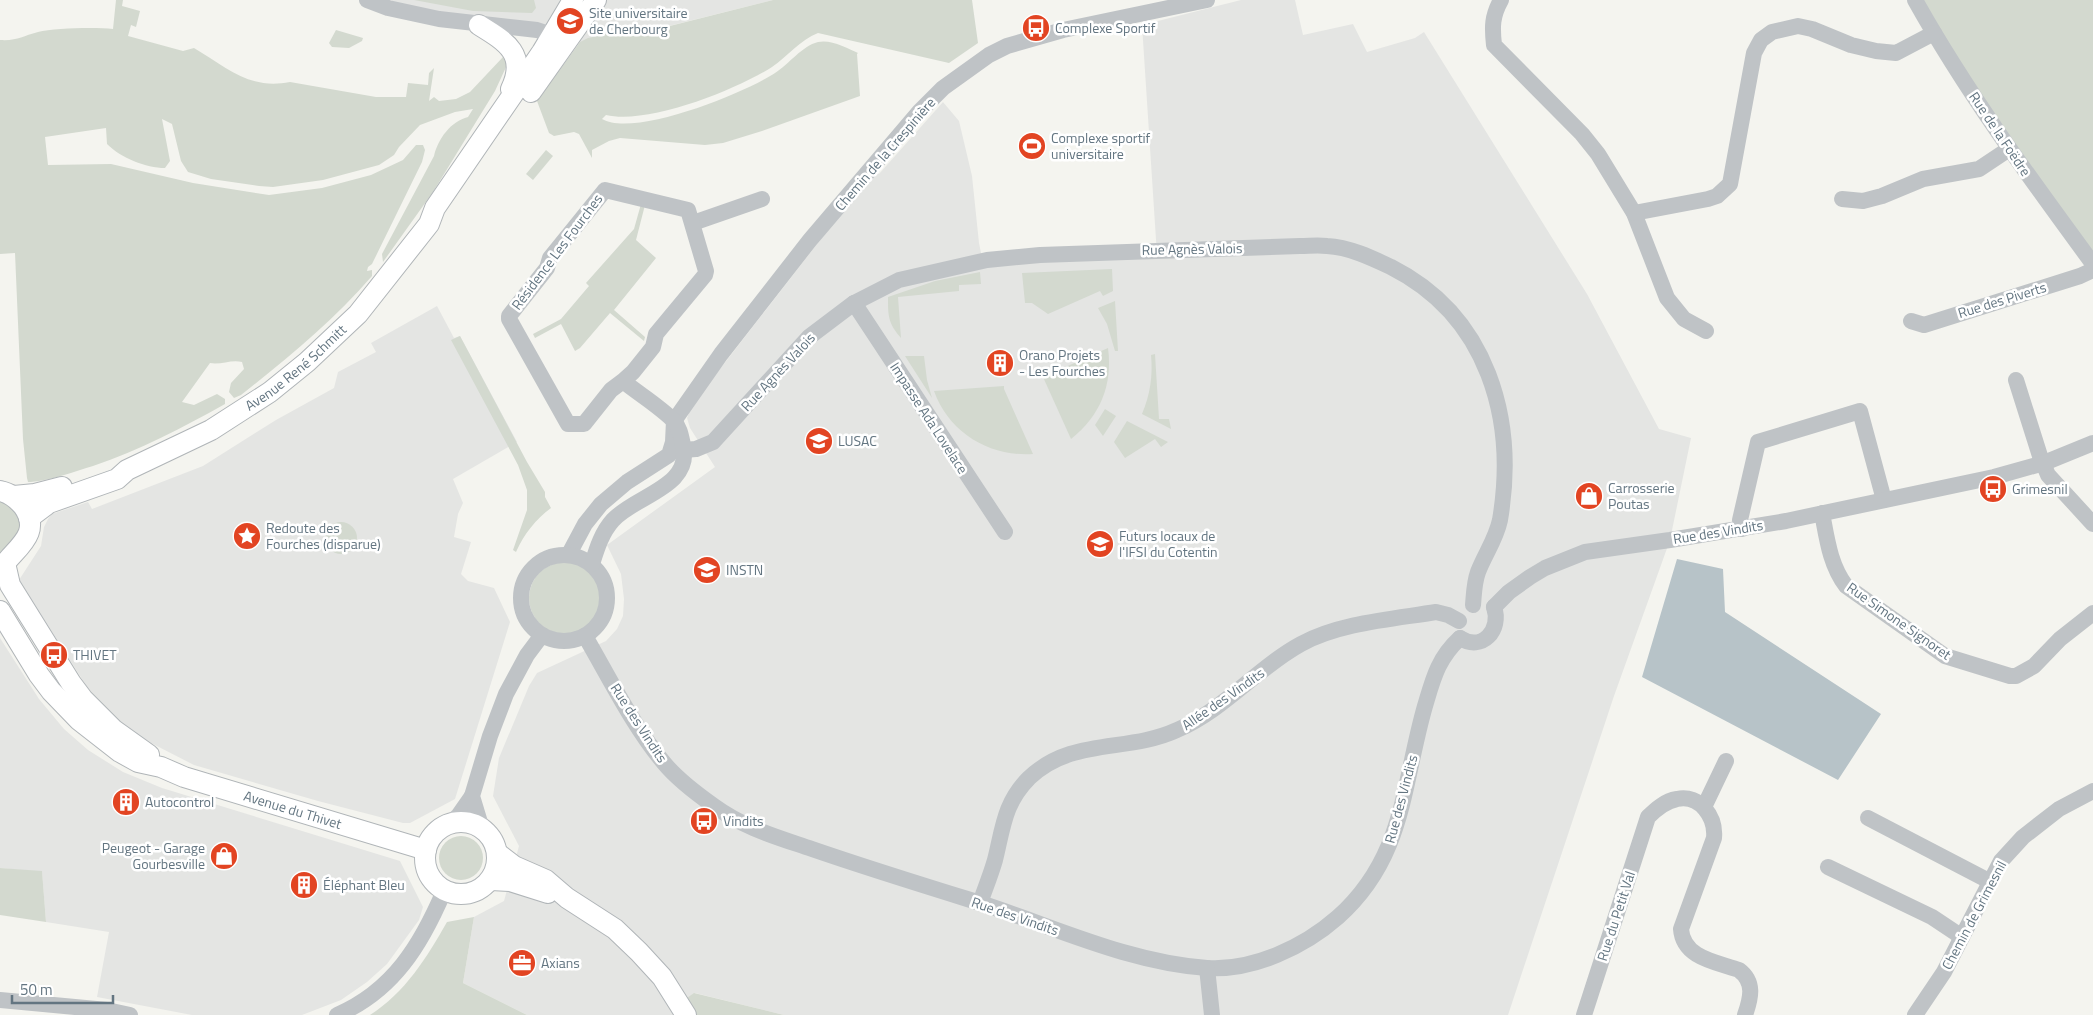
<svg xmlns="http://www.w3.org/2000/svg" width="2093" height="1015" viewBox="0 0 2093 1015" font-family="'Titillium Web',sans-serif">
  <rect width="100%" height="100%" fill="#f4f4ef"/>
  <g fill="#e4e5e3">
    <path d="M367,0H773L653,30L652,25L594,41L566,44Z"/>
    <path d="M1241,0H1295L1303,35L1353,24L1367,52L1415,38L1424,32L1587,294L1659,429L1691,438L1670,540L1614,696L1508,1015H784L695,993L686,1015H527L463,983L474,917L504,901L519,846L493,796L499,758L529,686L537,673L606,641L617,629L623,616L624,599L621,574L607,545L715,467L690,428L687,418L692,405L873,172L879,174L943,102L959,121L972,176L979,243L983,263L1157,255L1142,25Z"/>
    <path d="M437,306L454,338L460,336L517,442L453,479L463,503L458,514L454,537L471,542L461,574L468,581L494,588L510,622L455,799L410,823H403L318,801L194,765L151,743L133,732L113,716L87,687L19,580L41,546L44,527L48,519L52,514L88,502L92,509L203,466L276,420L334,388L338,372L376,352L371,343Z"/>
    <path d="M0,638L39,699L64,729L88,750L123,772L162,788L400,861L423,907L419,920L387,964L367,982L341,1000L302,1015H192L97,997L109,932L46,922L42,872L0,868Z"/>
  </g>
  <g fill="#d3d9cf">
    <path d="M116,0H123L122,6L140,11L136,27L131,25L128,36L183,51L194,48C228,68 249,90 290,82L376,97H406L408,83L428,85L429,73L434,68L429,101L434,97L439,101L456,99L470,92L503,57L507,65L495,91L433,192L383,262L382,254L434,156C438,139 451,121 468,117L473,109L455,112L420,125L399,147L394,155L379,165L323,180L273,187L259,186L211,179L188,172L181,161L172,124L162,119L170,161L165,168C146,168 121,158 107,144L106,128L45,137L48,165L111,164L193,183L269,195L322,188L371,175L403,160L416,145H423L425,150L422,162L372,264L368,267L367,271L372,270V276C333,321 288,358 241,395L234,398L229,392L231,383L244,369L242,362C232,359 221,365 210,363L182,402L194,405L217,394L225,399V404C182,428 140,450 93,466C73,472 52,480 31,482H28L27,478L23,439L15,253L0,254V40C18,41 22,36 38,32C54,28 96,27 113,29Z"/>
    <path d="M414,0H534L536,8L532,13L473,11Z"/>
    <path d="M773,0H972L978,43L949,63L818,33C800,40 788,56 772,67C736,90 648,125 606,115L602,119C634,138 745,93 775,73C789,64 802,46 818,42C831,39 847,48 858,53L857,54L860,96L762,131L723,143L705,145L620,138L609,141L592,150V158L579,134L574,132L554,136L549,133L537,101L580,42L588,38L644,26L652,25L654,30Z"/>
    <path d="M1915,0H2093V264Z"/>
    <path d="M336,30L363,38L362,41L349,48L332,47L329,43Z"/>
    <path d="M546,150L553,156L533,180L526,174Z"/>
    <path d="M641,204L645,205L636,240L656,258L614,310L645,337L644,341L610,313L580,348L575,351L561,324L535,338L533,334L561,319L589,286L586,283L634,229Z"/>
    <path d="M1112,269L1113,291L1103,296L1100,291L1048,314L1032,303H1025L1022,273Z"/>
    <path d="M980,272L981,284L959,285V291L898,297L901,338C888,323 888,316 888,297L935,281Z"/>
    <path d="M1115,301L1118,351H1115L1107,324L1098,308Z"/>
    <path d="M460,336L527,462L545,492V497L551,508C536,519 524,534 516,552L513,550L527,510V490L518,465L451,340Z"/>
    <path d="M1108,348C1113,385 1100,416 1071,439L1043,377Z"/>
    <path d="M1155,354L1159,419H1169L1171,429L1142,414C1150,395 1153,376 1151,355Z"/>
    <path d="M905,356H924L927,380L932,398Z"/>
    <path d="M1004,386V389L1033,454C990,457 949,433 934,391Z"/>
    <path d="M1105,409L1116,416L1103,436L1095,425Z"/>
    <path d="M1127,421L1168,442L1161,447L1155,439L1125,458L1114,442Z"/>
    <path d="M0,499L19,514L21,534L0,557Z"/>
    <circle cx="341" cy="538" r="16"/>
    <circle cx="565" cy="598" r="36"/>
    <circle cx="461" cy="858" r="22"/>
    <path d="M0,868L42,871L46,922L0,915Z"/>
    <path d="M474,917L463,983L527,1015H370C405,993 427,957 447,922Z"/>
    <path d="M694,993L784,1015H686L680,1003Z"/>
  </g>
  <path fill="#b7c3c8" d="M1677,559L1723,569L1725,612L1881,714L1838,780L1642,677Z"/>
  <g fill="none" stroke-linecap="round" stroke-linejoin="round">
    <defs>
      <g id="major">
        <path d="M479,25C505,41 528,54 511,89"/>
        <path d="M531,92L596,0"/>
        <path d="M0,491C10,493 16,498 23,506C44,535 13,549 0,570"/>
        <path d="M14,496L35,494L62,487"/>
        <path id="s1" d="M29,518L49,503L117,479L127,470L211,430L270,392L307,362L358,314L429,224L435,208L542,52L573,0"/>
        <path d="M5,563L10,585L71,683L83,699L114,730L149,755"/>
        <path id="s2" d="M0,611L39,675L51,691L79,720L120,752L138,762L161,767L184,777L426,850"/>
        <circle cx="461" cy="858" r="36"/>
        <path d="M497,853L514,866L546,880L567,898L615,929L639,952L662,977L686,1015"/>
        <path d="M491,880L510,881L548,893"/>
      </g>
    </defs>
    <use href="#major" stroke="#b0b5b8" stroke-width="22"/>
    <g stroke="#bfc3c6" stroke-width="16">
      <path d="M367,0L388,8L439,19L537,30L552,35L562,41"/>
      <path d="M1501,0C1492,16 1492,27 1494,45L1582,134L1598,154L1634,213L1667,298L1684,319L1706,331"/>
      <path d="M1915,0C1967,93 2030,178 2093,264"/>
      <path d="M1842,199L1863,201L1882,196L1923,179L1979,169L2009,149"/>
      <path d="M1634,213L1708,199L1717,196L1730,184L1754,53L1761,40L1772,32L1798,26L1812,29L1851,45L1876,51L1896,53L1934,33"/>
      <path d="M693,223L762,199"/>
      <path d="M854,303L1005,532"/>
      <path d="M1911,321L1924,325L2080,276L2093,270"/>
      <path d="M2016,380L2040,456L2048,475L2093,524"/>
      <path d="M671,451L696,449L713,442L809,337L854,303L899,280L987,260L1040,255L1300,246C1309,246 1318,245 1327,246C1349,247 1372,258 1391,267C1488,316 1517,419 1500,520C1496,539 1485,554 1478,572C1474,583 1474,594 1473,605"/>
      <path d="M1822,513C1827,539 1830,565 1846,586L1945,656L2010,676H2016L2034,666L2060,639L2093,613"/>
      <path d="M1742,529L1740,520L1758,442L1860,411L1884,500"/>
      <path d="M569,554L585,524L601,504L627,482L669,455L673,442L674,421L721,354L810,240L919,112L943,88L989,55L1007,46L1063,30L1207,0"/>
      <circle cx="564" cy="598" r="43"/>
      <path d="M592,564C597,548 602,532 613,520C636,495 693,487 683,445C681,436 680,428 674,421C659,406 639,394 623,381L633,372L653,347L656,334L705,275L706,271L688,210L605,190L550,258L547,268L509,316V319L568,424H584L611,390L623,381"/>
      <path d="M1494,607L1509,592L1530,577L1545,568L1585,552L1670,540L1786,521L1994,477L2044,463L2093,443"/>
      <path d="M585,636C609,677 634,728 664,763C678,780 697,794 714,806C744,828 777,837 812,849C867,868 922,885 977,902C1053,926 1126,962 1207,968C1253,971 1304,947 1338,917C1405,857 1402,786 1425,706C1433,679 1438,658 1460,638"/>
      <path d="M1460,638C1482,652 1502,630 1494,607"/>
      <path d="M1704,807L1726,761"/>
      <path d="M1868,818L1989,881"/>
      <path d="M450,824L458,816L472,796"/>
      <path d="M482,829L472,796L490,736L506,694L527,655L542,635"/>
      <path d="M1828,867L1932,917L1962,937"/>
      <path d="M980,903C985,889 991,874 995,860C1003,828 1004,803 1029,778C1072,737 1127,753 1177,730C1224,710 1257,668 1301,644C1339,623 1393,619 1436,612L1448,615L1459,621"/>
      <path d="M1207,968L1212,1015"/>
      <path d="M0,1000L107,1010L130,1015"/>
      <path d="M337,1015C393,991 421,945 444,891"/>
      <path d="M1584,1015L1648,817C1656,809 1665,801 1677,799C1700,794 1716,817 1714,838L1681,929C1683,958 1716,962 1739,970C1755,982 1751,998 1745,1015"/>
      <path d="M1915,1015L1944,972L2001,861L2023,837L2059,809L2093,791"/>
    </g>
    <use href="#major" stroke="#fff" stroke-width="20"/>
  </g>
  <defs>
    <symbol id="university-disc" viewBox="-11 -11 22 22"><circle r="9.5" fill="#e24422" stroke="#fff"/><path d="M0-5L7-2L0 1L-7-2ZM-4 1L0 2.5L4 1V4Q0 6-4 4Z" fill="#fff"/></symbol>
    <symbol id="bus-disc" viewBox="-11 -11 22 22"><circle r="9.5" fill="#e24422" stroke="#fff"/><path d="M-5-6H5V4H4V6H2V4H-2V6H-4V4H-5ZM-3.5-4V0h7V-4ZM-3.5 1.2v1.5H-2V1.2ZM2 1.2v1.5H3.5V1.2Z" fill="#fff"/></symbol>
    <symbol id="stadium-disc" viewBox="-11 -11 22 22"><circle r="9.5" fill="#e24422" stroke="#fff"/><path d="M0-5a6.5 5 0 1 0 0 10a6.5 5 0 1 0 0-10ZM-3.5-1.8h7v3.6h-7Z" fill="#fff"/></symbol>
    <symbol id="building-disc" viewBox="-11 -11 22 22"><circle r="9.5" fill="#e24422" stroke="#fff"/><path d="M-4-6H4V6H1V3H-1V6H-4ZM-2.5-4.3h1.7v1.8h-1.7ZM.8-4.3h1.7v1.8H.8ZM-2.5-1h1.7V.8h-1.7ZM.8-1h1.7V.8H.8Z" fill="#fff"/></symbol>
    <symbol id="shop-disc" viewBox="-11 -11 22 22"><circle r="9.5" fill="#e24422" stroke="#fff"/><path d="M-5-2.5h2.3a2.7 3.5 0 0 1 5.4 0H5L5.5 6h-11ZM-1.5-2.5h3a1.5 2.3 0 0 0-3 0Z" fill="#fff"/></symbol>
    <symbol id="sight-disc" viewBox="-11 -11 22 22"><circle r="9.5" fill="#e24422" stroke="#fff"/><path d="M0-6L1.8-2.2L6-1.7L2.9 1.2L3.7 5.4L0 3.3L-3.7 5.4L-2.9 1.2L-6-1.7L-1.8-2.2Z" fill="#fff"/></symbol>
    <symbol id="office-disc" viewBox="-11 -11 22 22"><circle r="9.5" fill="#e24422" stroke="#fff"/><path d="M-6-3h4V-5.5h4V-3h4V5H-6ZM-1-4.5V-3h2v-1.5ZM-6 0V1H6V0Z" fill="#fff"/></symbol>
  </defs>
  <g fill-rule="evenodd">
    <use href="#university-disc" x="554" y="5" width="32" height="32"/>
    <use href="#bus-disc" x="1020" y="12" width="32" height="32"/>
    <use href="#stadium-disc" x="1016" y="130" width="32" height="32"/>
    <use href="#building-disc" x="984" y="347" width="32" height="32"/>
    <use href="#university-disc" x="803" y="425" width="32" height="32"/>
    <use href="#bus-disc" x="1977" y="473" width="32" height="32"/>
    <use href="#shop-disc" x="1573" y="480" width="32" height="32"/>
    <use href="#sight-disc" x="231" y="520" width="32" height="32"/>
    <use href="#university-disc" x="1084" y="528" width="32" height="32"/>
    <use href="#university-disc" x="691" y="554" width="32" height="32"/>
    <use href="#bus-disc" x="38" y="639" width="32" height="32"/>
    <use href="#building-disc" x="110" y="786" width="32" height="32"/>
    <use href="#bus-disc" x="688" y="805" width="32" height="32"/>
    <use href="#shop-disc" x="208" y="840" width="32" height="32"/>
    <use href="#building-disc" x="288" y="869" width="32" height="32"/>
    <use href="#office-disc" x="506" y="947" width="32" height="32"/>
  </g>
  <g text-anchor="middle" stroke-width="5" stroke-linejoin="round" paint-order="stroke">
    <g font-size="14" fill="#637581" stroke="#fff" text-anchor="start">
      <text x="589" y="18">Site universitaire<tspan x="589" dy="16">de Cherbourg</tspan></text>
      <text x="1055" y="33">Complexe Sportif</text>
      <text x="1051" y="143">Complexe sportif<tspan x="1051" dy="16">universitaire</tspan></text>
      <text x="1019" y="360">Orano Projets<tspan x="1019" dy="16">- Les Fourches</tspan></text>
      <text x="838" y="446">LUSAC</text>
      <text x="1608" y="493">Carrosserie<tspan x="1608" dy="16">Poutas</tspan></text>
      <text x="2012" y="494">Grimesnil</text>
      <text x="266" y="533">Redoute des<tspan x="266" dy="16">Fourches (disparue)</tspan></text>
      <text x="1119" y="541">Futurs locaux de<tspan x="1119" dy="16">l'IFSI du Cotentin</tspan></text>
      <text x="726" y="575">INSTN</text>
      <text x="73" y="660">THIVET</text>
      <text x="145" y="807">Autocontrol</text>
      <text x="723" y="826">Vindits</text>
      <text x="205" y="853" text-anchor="end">Peugeot - Garage<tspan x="205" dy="16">Gourbesville</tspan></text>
      <text x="323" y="890">Éléphant Bleu</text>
      <text x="541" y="968">Axians</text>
    </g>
    <g font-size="14" fill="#637581" stroke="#fff">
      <text transform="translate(2000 134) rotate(56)" y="5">Rue de la Foëdre</text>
      <text transform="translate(885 154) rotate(-49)" y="5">Chemin de la Crespinière</text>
      <text transform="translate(1192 249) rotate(-1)" y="5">Rue Agnès Valois</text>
      <text transform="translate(557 252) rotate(-53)" y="5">Résidence Les Fourches</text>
      <text transform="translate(2002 300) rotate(-17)" y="5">Rue des Piverts</text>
      <text dy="5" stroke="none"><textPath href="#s1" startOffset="309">Avenue René Schmitt</textPath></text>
      <text transform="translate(778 372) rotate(-47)" y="5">Rue Agnès Valois</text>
      <text transform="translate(929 418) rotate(57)" y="5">Impasse Ada Lovelace</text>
      <text transform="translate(1718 532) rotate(-9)" y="5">Rue des Vindits</text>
      <text transform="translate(1899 621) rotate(35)" y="5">Rue Simone Signoret</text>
      <text transform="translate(1223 699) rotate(-35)" y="5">Allée des Vindits</text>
      <text transform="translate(639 723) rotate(57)" y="5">Rue des Vindits</text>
      <text transform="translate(1401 799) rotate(-75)" y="5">Rue des Vindits</text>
      <text dy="5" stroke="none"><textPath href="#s2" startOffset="370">Avenue du Thivet</textPath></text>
      <text transform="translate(1974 915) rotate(-62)" y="5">Chemin de Grimesnil</text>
      <text transform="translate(1015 916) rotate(19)" y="5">Rue des Vindits</text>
      <text transform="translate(1616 916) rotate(-72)" y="5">Rue du Petit Val</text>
    </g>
  </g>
  <path d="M12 995v8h101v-8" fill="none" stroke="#637581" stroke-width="2.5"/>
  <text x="20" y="995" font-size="15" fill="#637581" stroke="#ffffff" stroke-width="4" paint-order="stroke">50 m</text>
</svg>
